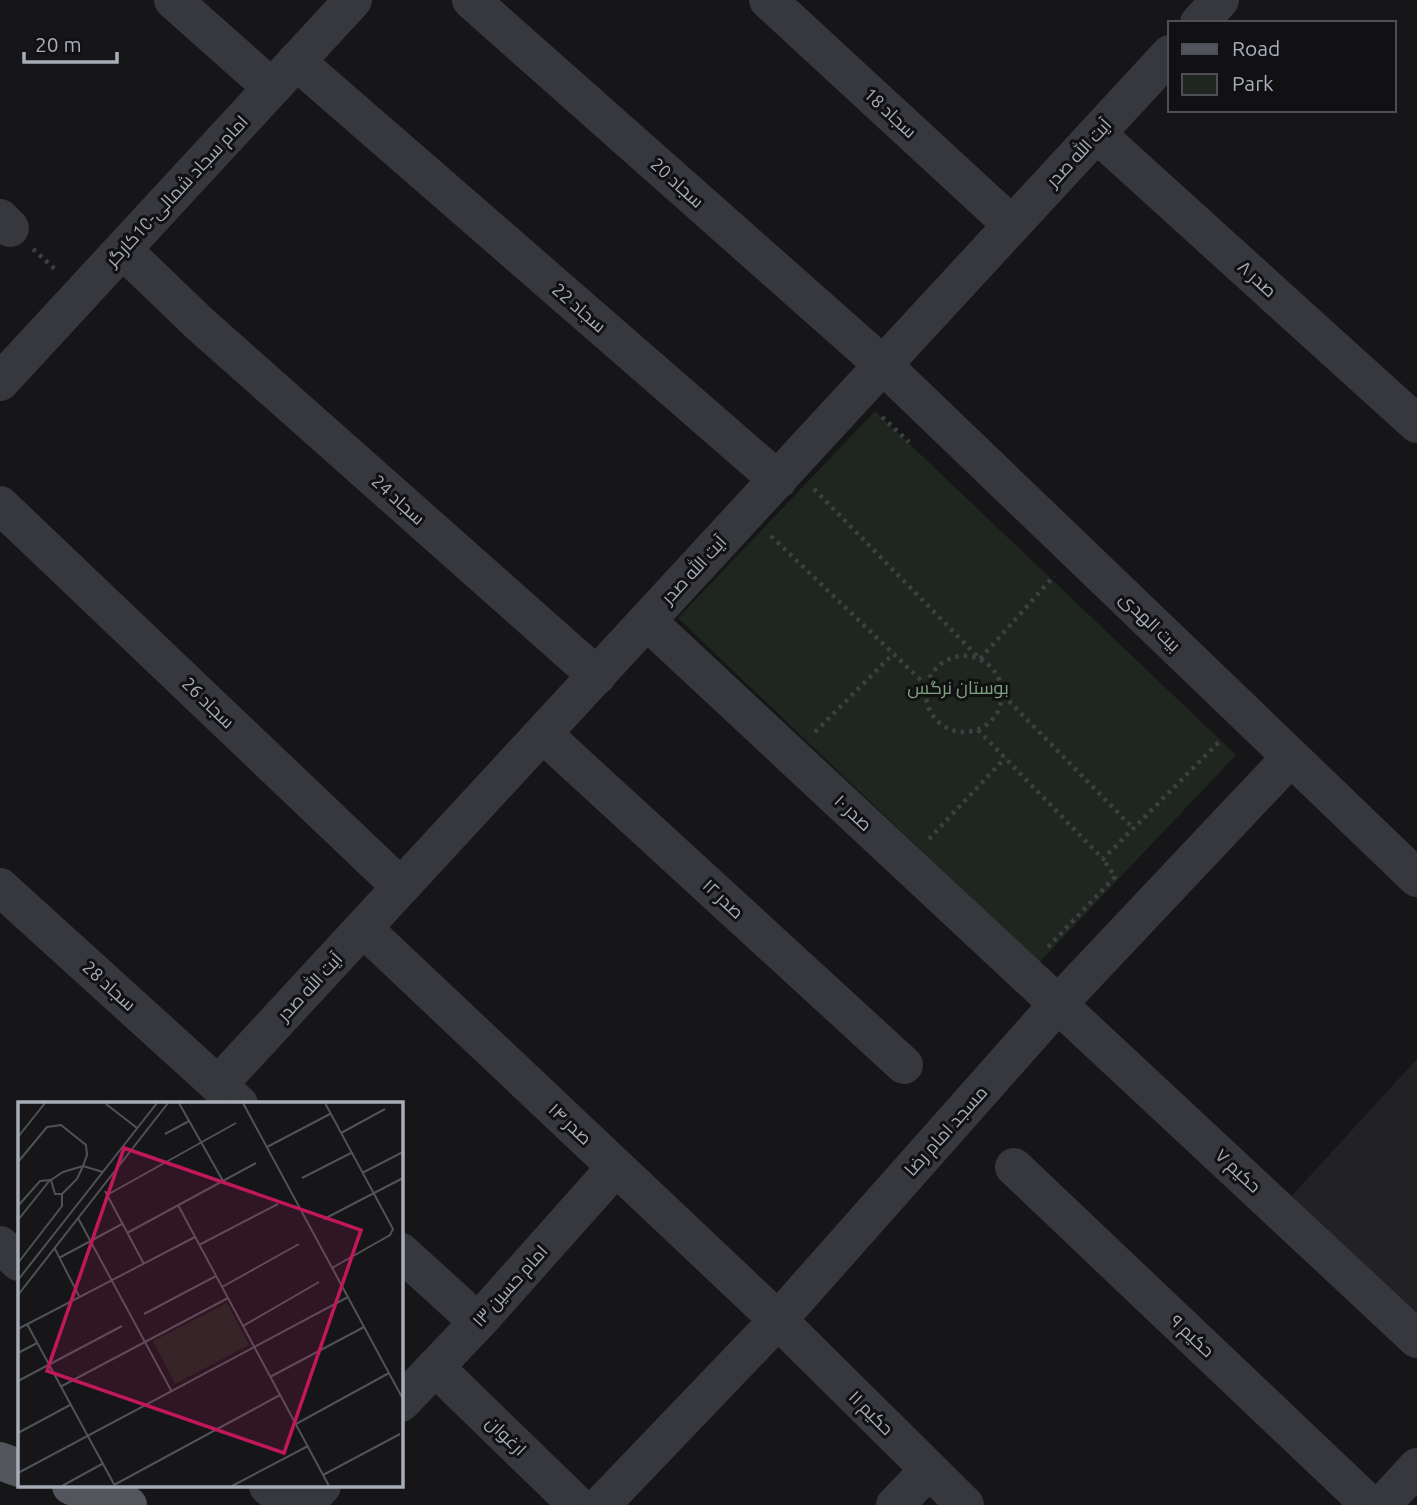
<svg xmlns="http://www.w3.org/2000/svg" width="1417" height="1505" viewBox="0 0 1417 1505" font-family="Ubuntu,Cairo,sans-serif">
  <rect width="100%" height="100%" fill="#161618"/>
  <path fill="#222225" d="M1417,1059V1321L1287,1201Z"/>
  <path fill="#1e261f" d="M875,411L1236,755L1039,963L678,618Z"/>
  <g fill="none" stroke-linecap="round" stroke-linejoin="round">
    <g stroke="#3d3f44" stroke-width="4.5" stroke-dasharray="3.5 5" stroke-linecap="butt">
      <path d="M33,249L58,272"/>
      <path d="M882,417L909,442"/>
      <path d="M814,489L980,659L1054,576"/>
      <path d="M771,536L927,686"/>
      <circle cx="964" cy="694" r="38"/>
      <path d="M1003,695L1134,829"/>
      <path d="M978,730L1103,859L1221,740"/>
      <path d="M815,732L893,654"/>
      <path d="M929,839L1005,758"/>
      <path d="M1048,947L1115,877L1103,859"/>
    </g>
    <g stroke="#37383d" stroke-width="38">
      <path d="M173,0L272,88"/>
      <path d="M471,0L883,365L1417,878"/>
      <path d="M768,0L1012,225"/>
      <path d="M1199,23L1220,0"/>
      <path d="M296,61L778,480"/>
      <path d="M1097,134L1417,424"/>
      <path d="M0,218L10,228"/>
      <path d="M123,250L200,324L597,676"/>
      <path d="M0,382L353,0"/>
      <path d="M0,505L401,887"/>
      <path d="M647,621L1417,1339"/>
      <path d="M543,734L904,1065"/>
      <path d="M0,887L239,1104"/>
      <path d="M364,929L778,1320L965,1505"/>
      <path d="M218,1085L1170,54"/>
      <path d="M1014,1167L1370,1505"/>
      <path d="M0,1245L19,1262"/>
      <path d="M401,1252L478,1322"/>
      <path d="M435,1367L577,1505"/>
      <path d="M401,1403L478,1322L616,1167"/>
      <path d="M268,1486L290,1505"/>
      <path d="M304,1505L322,1486"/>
      <path d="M601,1505L778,1320L1058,1004L1291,757"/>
      <path d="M895,1505L928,1471"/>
      <path d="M1382,1505L1417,1467"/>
    </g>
    <g stroke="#53555c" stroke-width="38">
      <path d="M0,1461L19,1468"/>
      <path d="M71,1486L128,1505"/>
    </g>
  </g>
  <g text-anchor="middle" stroke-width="6" stroke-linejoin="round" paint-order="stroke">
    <g font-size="18" fill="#a8adb8" stroke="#111113">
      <text transform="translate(890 113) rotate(43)" y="6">سجاد 18</text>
      <text transform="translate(1079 153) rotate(-47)" y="6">آیت الله صدر</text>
      <text transform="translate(677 183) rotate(42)" y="6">سجاد 20</text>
      <text transform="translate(177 191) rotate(-47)" y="6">امام سجاد شمالی-10کارگر</text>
      <text transform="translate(1257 279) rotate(42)" y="6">صدر ۸</text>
      <text transform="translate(579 308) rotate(41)" y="6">سجاد 22</text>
      <text transform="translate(398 500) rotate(42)" y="6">سجاد 24</text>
      <text transform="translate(694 570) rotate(-47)" y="6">آیت الله صدر</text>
      <text transform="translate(1150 622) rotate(44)" y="6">بیت الهدی</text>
      <text transform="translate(208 703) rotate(44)" y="6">سجاد 26</text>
      <text transform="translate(853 813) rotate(43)" y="6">صدر ۱۰</text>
      <text transform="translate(723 899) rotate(43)" y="6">صدر ۱۲</text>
      <text transform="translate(109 986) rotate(42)" y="6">سجاد 28</text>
      <text transform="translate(310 987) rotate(-47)" y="6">آیت الله صدر</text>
      <text transform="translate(570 1124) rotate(43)" y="6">صدر ۱۴</text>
      <text transform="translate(946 1131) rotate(-48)" y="6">مسجد امام رضا</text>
      <text transform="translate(1238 1171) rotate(43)" y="6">حکیم ۷</text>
      <text transform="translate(510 1286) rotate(-48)" y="6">امام حسین ۱۳</text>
      <text transform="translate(1192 1336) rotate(43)" y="6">حکیم ۹</text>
      <text transform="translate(871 1413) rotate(45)" y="6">حکیم ۱۱</text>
      <text transform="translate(506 1436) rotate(44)" y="6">ارغوان</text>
    </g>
    <g font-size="18" fill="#7fa381" stroke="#111113">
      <text x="958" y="694">بوستان نرگس</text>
    </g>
  </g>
  <g transform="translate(18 1102)">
    <rect width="385" height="385" fill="#161618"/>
    <path d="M209,201L231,243L157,282L135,239Z" fill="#1e261f"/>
    <path fill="none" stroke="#505258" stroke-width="2" d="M161,1L205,79M225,1L385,297M307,1L375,127L372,133L314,166M88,2L119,26M323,31L367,7M147,32L171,19M0,35L27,1M249,45L312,12M0,60L29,25L43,23L68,43L69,53L65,64L59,77L44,92H37L33,78L45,70L65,64L85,70M344,71L385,50M284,76L333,51M87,89L126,162M89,93L218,21M160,103L311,384M0,104L22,79L32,78M60,116L154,290M306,117L385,76M0,118L32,78M109,131L238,61M181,143L260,102M37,147L61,194M41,156L104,122M0,161L44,104V92M0,178L139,1M204,185L281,142M0,193L150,1M126,212L198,174M9,222L97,384M225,224L301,180M0,227L177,135M0,251L19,241M252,275L346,225M0,279L104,224M42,285L210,196M278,322L371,271M0,331L52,303M0,371L330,195M305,373L382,332M96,383L262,293M44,384L84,362M214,384L290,344"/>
    <path fill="#c2185b" fill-opacity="0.15" stroke="#c2185b" stroke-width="3.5" d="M106,46L343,128L266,351L29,269Z"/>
    <rect width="385" height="385" fill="none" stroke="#a8adb8" stroke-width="3.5"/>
  </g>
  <rect x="1168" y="21" width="228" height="91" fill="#111113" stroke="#4d4f55" stroke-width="2"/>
  <rect x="1182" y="44" width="35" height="10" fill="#53555c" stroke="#4d4f55" stroke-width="2"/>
  <text x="1232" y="56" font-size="21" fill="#a8adb8">Road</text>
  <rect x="1182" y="74" width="35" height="21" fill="#1e261f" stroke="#4d4f55" stroke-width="2"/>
  <text x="1232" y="91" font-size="21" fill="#a8adb8">Park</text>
  <path d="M24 52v10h93v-10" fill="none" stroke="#a8adb8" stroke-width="3.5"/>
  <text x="35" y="52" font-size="21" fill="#a8adb8" stroke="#111113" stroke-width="5" paint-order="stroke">20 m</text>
</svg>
